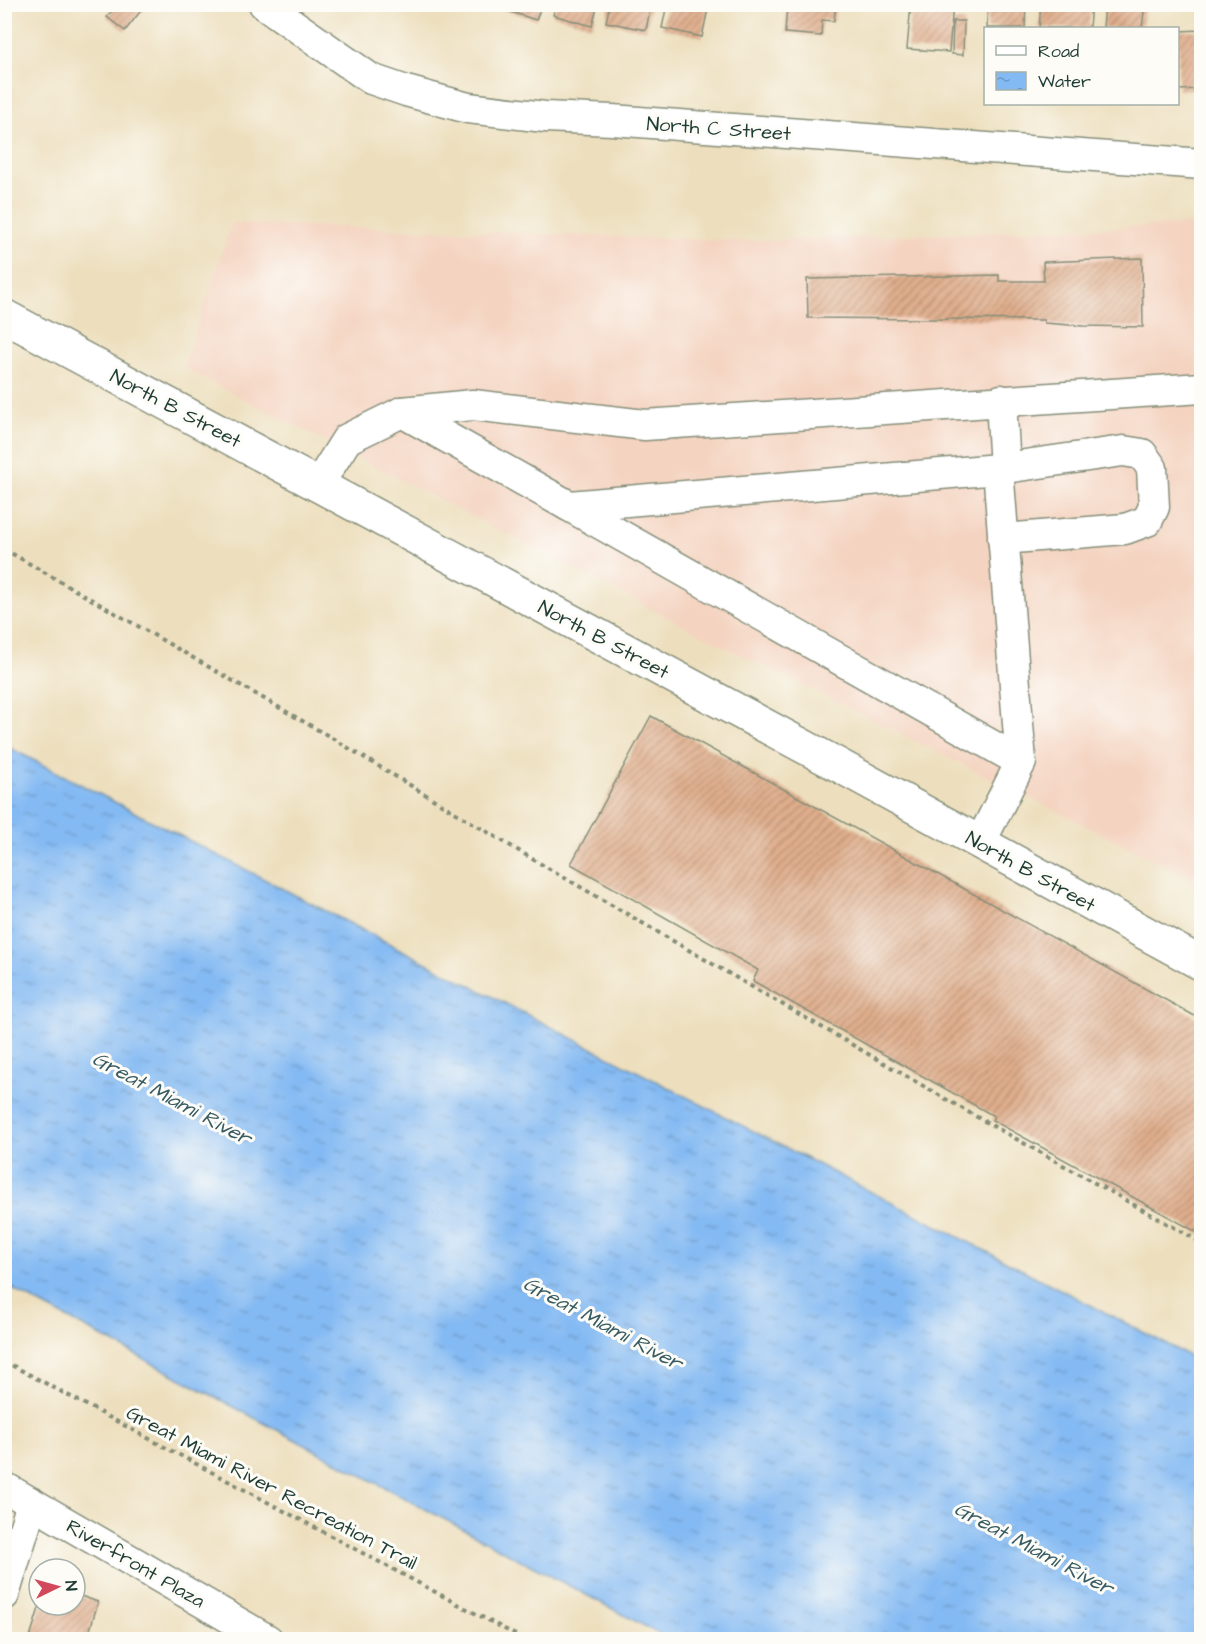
<svg xmlns="http://www.w3.org/2000/svg" width="1206" height="1644" viewBox="0 0 1206 1644" font-family="'Architects Daughter',sans-serif">
  <defs>
    <pattern id="water-ripples" width="26" height="14" patternUnits="userSpaceOnUse" patternTransform="scale(1.5)"><rect width="26" height="14" fill="#84baf3"/><path d="M2 4q2-2 4 0t4 0M15 11q2-2 4 0t4 0" fill="none" stroke="#6b98c6"/></pattern>
    <pattern id="building-hatch" width="6" height="6" patternUnits="userSpaceOnUse" patternTransform="scale(1.5)"><rect width="6" height="6" fill="#e0ae8c"/><path d="M-1 1l2-2M0 6l6-6M5 7l2-2" fill="none" stroke="#b58f73"/></pattern>
  </defs>
  <rect width="100%" height="100%" fill="#fdfcf7"/>
  <filter id="ink" filterUnits="userSpaceOnUse"><feTurbulence type="fractalNoise" baseFrequency=".0167" numOctaves="2"/><feDisplacementMap in="SourceGraphic" scale="12" xChannelSelector="R" yChannelSelector="G"/><feConvolveMatrix kernelMatrix="1 2 1 2 8 2 1 2 1" color-interpolation-filters="sRGB"/></filter>
  <filter id="wash" filterUnits="userSpaceOnUse"><feTurbulence type="fractalNoise" baseFrequency=".008" numOctaves="4" result="noise"/><feDisplacementMap in="SourceGraphic" scale="24" xChannelSelector="R" yChannelSelector="G"/><feGaussianBlur stdDeviation="1.35" result="paint"/><feColorMatrix in="noise" values="0 0 0 0 0 0 0 0 0 0 0 0 0 0 0 0 0 1.4 0 .05"/><feComposite in="paint" operator="in"/></filter>
  <g filter="url(#wash)">
    <rect width="100%" height="100%" fill="#eddfbe"/>
    <path fill="#f4d3c0" d="M232,223L753,241L1201,224V883L735,652L183,368Z"/>
    <path fill="url(#water-ripples)" stroke="#527c94" stroke-width="1.5" d="M4,745L1201,1362V1639H669L5,1285Z"/>
    <g id="blocks">
      <g fill="url(#building-hatch)">
        <path d="M117,4H139L143,8L125,31L107,17Z"/>
        <path d="M496,4H542L536,20L495,7Z"/>
        <path d="M556,4H598L592,26L553,15Z"/>
        <path d="M610,4H651L646,30L606,22Z"/>
        <path d="M667,4H709L702,37L662,28Z"/>
        <path d="M787,4H836L834,21L822,20L821,36L785,33Z"/>
        <path d="M911,4H953L949,52L907,49Z"/>
        <path d="M988,4H1026L1025,28H987Z"/>
        <path d="M1041,4H1091L1089,28H1039Z"/>
        <path d="M1105,4H1145L1142,28H1103Z"/>
        <path d="M953,21H964L963,55L952,54Z"/>
        <path d="M1202,30V89L1178,90V31Z"/>
        <path d="M1142,258L1143,327L1083,326L1044,323V320L808,318L807,279L999,275V281H1044L1043,262Z"/>
        <path d="M651,716L1202,1020V1235L992,1120L994,1116L753,981L758,970L571,864Z"/>
        <path d="M75,1594L98,1602L87,1640H29L40,1605H75Z"/>
      </g>
    </g>
  </g>
  <g filter="url(#ink)">
    <use href="#blocks" fill-opacity="0" stroke="#868e79" stroke-width="1.5"/>
    <g fill="none" stroke-linecap="round" stroke-linejoin="round">
      <defs>
        <g id="minor">
          <path d="M264,4L371,79L406,91L468,108L545,117L612,120L1202,164"/>
          <path d="M1001,400L1005,468"/>
          <path d="M402,412L569,506"/>
          <path d="M998,469L1123,451L1142,454L1152,468L1154,507L1147,521L1125,529L1003,539"/>
          <path d="M318,485L347,439L402,412L473,405L645,425L1202,388"/>
          <path d="M980,843L1021,762L998,469L569,506L1021,762"/>
          <path d="M4,1487L268,1640"/>
          <path d="M4,1595L32,1503"/>
        </g>
        <path id="major" d="M4,316L829,760L1202,964"/>
      </defs>
      <use href="#minor" stroke="#868e79" stroke-width="33"/>
      <use href="#major" stroke="#868e79" stroke-width="36"/>
      <g stroke="#868e79" stroke-width="4" stroke-dasharray="4.5 4.5" stroke-linecap="butt">
        <path d="M4,549L327,735L529,857L747,984L977,1117L1202,1243"/>
        <path d="M4,1361L525,1640"/>
      </g>
      <use href="#minor" stroke="#fff" stroke-width="30"/>
      <use href="#major" stroke="#fff" stroke-width="33"/>
    </g>
  </g>
  <g text-anchor="middle" stroke-width="6" stroke-linejoin="round" paint-order="stroke">
    <g font-size="20" fill="#1f3d34" stroke="#fdfcf7">
      <text transform="translate(719 128) rotate(4)" y="7">North C Street</text>
      <text transform="translate(176 408) rotate(28)" y="7">North B Street</text>
      <text transform="translate(604 639) rotate(28)" y="7">North B Street</text>
      <text transform="translate(1031 871) rotate(29)" y="7">North B Street</text>
      <text transform="translate(272 1487) rotate(28)" y="7">Great Miami River Recreation Trail</text>
      <text transform="translate(136 1563) rotate(30)" y="7">Riverfront Plaza</text>
    </g>
    <g font-size="21" font-style="italic" fill="#385c64" stroke="#fdfcf7">
      <text transform="translate(172 1098) rotate(28)" y="7">Great Miami River</text>
      <text transform="translate(603 1323) rotate(28)" y="7">Great Miami River</text>
      <text transform="translate(1034 1548) rotate(28)" y="7">Great Miami River</text>
    </g>
  </g>
  <rect width="1206" height="1644" fill="none" stroke="#fdfcf7" stroke-width="24"/>
  <rect x="984" y="27" width="195" height="78" fill="#fdfcf7" stroke="#a4b0a9" stroke-width="1.5"/>
  <rect x="996" y="46" width="30" height="9" fill="#ffffff" stroke="#a4b0a9" stroke-width="1.5"/>
  <text x="1038" y="57" font-size="18" fill="#1f3d34">Road</text>
  <rect x="996" y="72" width="30" height="18" fill="url(#water-ripples)" stroke="#a4b0a9" stroke-width="1.5"/>
  <text x="1038" y="87" font-size="18" fill="#1f3d34">Water</text>
  <g transform="translate(57 1587) rotate(85)"><circle r="28" fill="#fdfcf7" stroke="#a4b0a9" stroke-width="1.5"/>
  <path d="M0-4.5L10 22L0 15L-10 22Z" fill="#d1495b"/>
  <text y="-9" font-size="16" font-weight="bold" text-anchor="middle" fill="#1f3d34">N</text>
  </g>
</svg>
